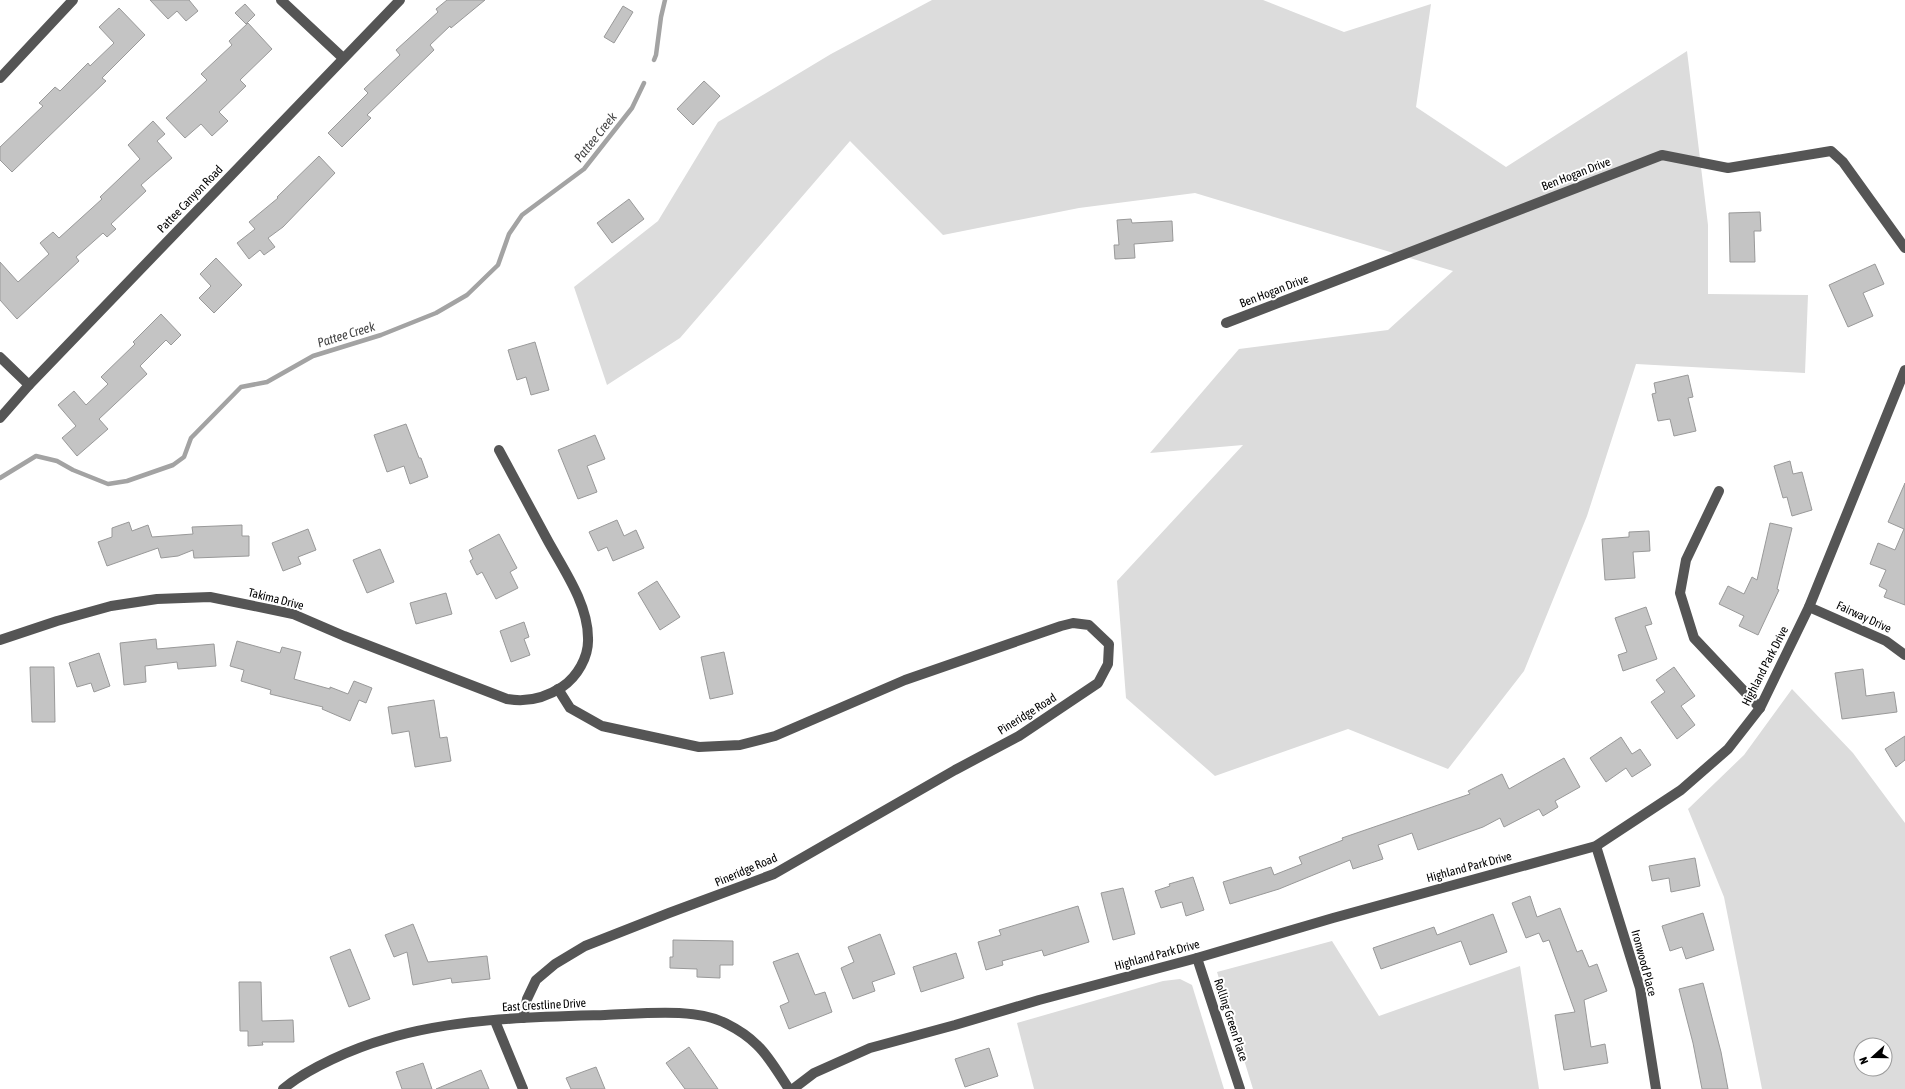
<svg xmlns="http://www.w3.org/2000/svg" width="1905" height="1089" viewBox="0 0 1905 1089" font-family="'Asap Condensed',sans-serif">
  <rect width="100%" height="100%" fill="#fff"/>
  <g fill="#dcdcdc" fill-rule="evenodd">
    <path d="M932,0H1263L1344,32L1431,4L1416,107L1506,167L1687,51L1708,225V294L1808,295L1805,373L1636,364L1587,516L1524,671L1448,769L1348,729L1215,776L1126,698L1117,581L1243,445L1150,453L1239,349L1388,330L1453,271L1195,193L1079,208L943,235L850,141L680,338L607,385L574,287L658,221L718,122L831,54Z"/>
    <path d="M1792,689L1853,753L1905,823V1089H1762L1724,897L1688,809L1744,755ZM1861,1045H1885V1069H1861Z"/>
    <path d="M1332,941L1379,1016L1520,966L1539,1089H1253L1217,972Z"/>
    <path d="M1180,979L1192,985L1224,1089H1034L1017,1023L1163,981Z"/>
  </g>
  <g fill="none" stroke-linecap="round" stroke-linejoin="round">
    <g stroke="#a3a3a3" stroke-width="4.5">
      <path d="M654,60L656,55L661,17L665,0"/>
      <path d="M0,478L36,456L57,461L73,470L108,484L127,481L173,465L184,457L191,438L241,387L267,382L313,356L381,335L436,313L467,295L498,265L509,234L522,215L584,169L632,108L644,83"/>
    </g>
  </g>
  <g fill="#c4c4c4" stroke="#999">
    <path d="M150,0H189L198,11L186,21L177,11L168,19Z"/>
    <path d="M447,0H485L451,28L450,26L430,45L434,50L367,115L371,118L342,147L328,133L368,93L364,89L400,55L396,50L438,12L436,9Z"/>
    <path d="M245,4L255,15L246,24L235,13Z"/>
    <path d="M623,6L633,12L614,43L604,37Z"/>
    <path d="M119,8L145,35L102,78L106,81L12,172L0,160V147L43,106L39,103L55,87L60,91L88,63L90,66L114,43L99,27Z"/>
    <path d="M248,23L272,49L240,80L246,86L219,112L228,121L212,136L201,124L185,138L166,118L207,80L201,74L232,45L229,41Z"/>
    <path d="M704,81L720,96L693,125L677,109Z"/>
    <path d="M153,121L165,134L157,141L172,158L141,185L146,191L111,224L116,229L107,237L103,233L76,257L79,261L17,319L0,300V262L18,282L49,254L40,243L53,232L59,238L102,199L100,197L140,159L128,145Z"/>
    <path d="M319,156L335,173L283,227L268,238L275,247L264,255L260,250L249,259L237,243L255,229L249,222L278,198L277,197Z"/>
    <path d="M629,199L644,219L612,243L597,223Z"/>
    <path d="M1760,212L1761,231H1754L1755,262H1730L1729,213Z"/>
    <path d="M1131,219L1132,223L1172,221L1173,241L1134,244L1135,258L1115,259L1114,245H1119L1117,220Z"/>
    <path d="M216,258L242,285L214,313L199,298L211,286L200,274Z"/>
    <path d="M1875,264L1884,284L1863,293L1873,316L1848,327L1829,285Z"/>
    <path d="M161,314L181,335L171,345L166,340L140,366L147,374L99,419L108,429L77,456L62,438L76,426L58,405L74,391L86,405L108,384L101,377L135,344L133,342Z"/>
    <path d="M535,342L549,390L531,395L526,377L517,380L508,350Z"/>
    <path d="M1688,375L1693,397L1688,398L1696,431L1674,436L1670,419L1658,421L1652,394L1656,393L1654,383Z"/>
    <path d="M406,424L419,458H421L428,477L410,484L404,466L387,472L374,435Z"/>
    <path d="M595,435L605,459L587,466L597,492L578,499L558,450Z"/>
    <path d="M1790,461L1793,474L1802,472L1812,510L1792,516L1787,497L1783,498L1774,466Z"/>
    <path d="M1905,483V605L1884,597L1887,590L1879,586L1886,570L1870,564L1878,543L1895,550L1904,529L1888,522Z"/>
    <path d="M617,520L624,536L636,530L644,548L613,561L607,547L598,551L589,532Z"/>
    <path d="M129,522L132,531L148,525L152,537L193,534L192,527L242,525V536H249V556L194,558L193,550L178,556L161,558L158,548L107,566L98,542L112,537V528Z"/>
    <path d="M1770,523L1792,528L1777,589L1779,590L1758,635L1739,626L1744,616L1719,604L1728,586L1744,594L1752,577L1757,580Z"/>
    <path d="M308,529L316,550L298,557L301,564L283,571L272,543Z"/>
    <path d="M1649,531L1650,551L1633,552L1635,578L1605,580L1602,539L1629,537V532Z"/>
    <path d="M499,534L517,568L510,572L518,588L496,599L482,572L477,575L470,561L473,559L469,550Z"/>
    <path d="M380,549L394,582L367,593L353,560Z"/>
    <path d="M657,581L680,617L660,630L638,593Z"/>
    <path d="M446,593L452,614L416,624L410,603Z"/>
    <path d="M1646,607L1652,624L1645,626L1657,659L1623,671L1618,655L1627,652L1615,618Z"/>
    <path d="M524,622L529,637L524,639L530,655L511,662L500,631Z"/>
    <path d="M156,639L157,649L214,644L216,666L178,669L177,662L145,666L146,682L124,685L120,643Z"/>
    <path d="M237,641L280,653L282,647L301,652L294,679L330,689V687L348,694L354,681L372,688L366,703L359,700L350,721L322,709L323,707L270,694L271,690L241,681L244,670L230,666Z"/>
    <path d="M724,652L733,694L710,699L701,657Z"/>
    <path d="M99,653L110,686L94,692L91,683L77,687L69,663Z"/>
    <path d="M30,667H54L55,722H32Z"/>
    <path d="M1674,667L1695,696L1681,706L1695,725L1677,739L1651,702L1665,692L1656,680Z"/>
    <path d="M1863,669L1866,696L1894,692L1897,712L1842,719L1835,673Z"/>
    <path d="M434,700L440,738L447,737L451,761L415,767L409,731L392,734L388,707Z"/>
    <path d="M1905,736V760L1896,767L1885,749Z"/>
    <path d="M1621,737L1632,754L1640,749L1651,765L1632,777L1626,768L1606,782L1590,758Z"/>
    <path d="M1564,758L1580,787L1555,801L1558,807L1543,816L1539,809L1504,827L1500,818L1483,827L1418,850L1412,833L1378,845L1383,859L1353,869L1350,860L1279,889L1230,904L1223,882L1271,867L1274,875L1302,864L1299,857L1343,840L1342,838L1470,794L1468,791L1502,774L1509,789Z"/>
    <path d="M1695,858L1700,886L1671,892L1669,878L1652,881L1649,866Z"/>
    <path d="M1193,877L1204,910L1186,916L1182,902L1161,908L1155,891L1170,886L1169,884Z"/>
    <path d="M1123,888L1135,934L1113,940L1101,893Z"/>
    <path d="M1530,896L1537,917L1560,908L1577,952L1582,950L1589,967L1597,964L1607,991L1584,1000L1591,1047L1605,1044L1608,1063L1564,1070L1555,1015L1575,1012L1549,940L1543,942L1539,933L1526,938L1512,903Z"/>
    <path d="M1078,906L1089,942L1044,956L1042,950L1002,961L1003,965L986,970L978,942L1001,935L999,930Z"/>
    <path d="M1703,913L1714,950L1686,959L1682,947L1670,951L1662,926Z"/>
    <path d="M1493,914L1507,952L1470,965L1461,941L1381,969L1373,948L1434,927L1437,935Z"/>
    <path d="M413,924L428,962L487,956L490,979L452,983L451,978L413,985L407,952L394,957L385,935Z"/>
    <path d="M880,934L895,974L872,982L875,991L853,999L841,968L854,962L848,947Z"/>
    <path d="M673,940L733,941V965H720V978L697,977V969L670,968V957H673Z"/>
    <path d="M350,949L370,999L349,1007L330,957Z"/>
    <path d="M798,953L815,995L825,992L832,1012L789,1029L780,1006L789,1002L773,962Z"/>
    <path d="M956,953L964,978L921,992L913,967Z"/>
    <path d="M239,982H261L262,1021L293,1020L294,1042H262L263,1045L248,1046V1031H240Z"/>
    <path d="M1703,983L1721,1052L1728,1089H1702L1693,1043L1679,989Z"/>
    <path d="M689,1047L718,1089H685L666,1063Z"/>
    <path d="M989,1048L998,1076L965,1087L955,1059Z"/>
    <path d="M423,1063L432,1089H402L396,1072Z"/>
    <path d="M596,1067L605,1089H571L566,1078Z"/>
    <path d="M481,1070L489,1089H436Z"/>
  </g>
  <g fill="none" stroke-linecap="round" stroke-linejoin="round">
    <g stroke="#555" stroke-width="10">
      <path d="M281,0L343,58"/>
      <path d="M0,78L73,0"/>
      <path d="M1226,323L1662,155L1728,168L1831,151L1843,162L1905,248"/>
      <path d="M0,357L29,385"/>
      <path d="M0,418L29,385L400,0"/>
      <path d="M1719,491L1686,560L1680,593L1694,638L1760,708"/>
      <path d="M1809,607L1886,641L1905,655"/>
      <path d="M0,640L57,621L111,606L157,599L210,597L293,614L344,636L507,699C528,703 545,698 562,687C577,677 589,657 588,638C588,604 564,570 548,541C532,511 515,480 499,450"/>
      <path d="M1596,846L1640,988L1656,1089"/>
      <path d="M1197,958L1240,1089"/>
      <path d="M523,1018L527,999L536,980L555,964L585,946L669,913L774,874L955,770L1019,736L1098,683L1108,664L1109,644L1089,625L1073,623L1061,626L905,680L775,736L740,745L699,747L602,726L570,708L558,689"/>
      <path d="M495,1021L523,1089"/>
      <path d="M283,1089C308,1068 354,1048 386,1039C456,1018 532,1017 605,1015C640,1014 696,1007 727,1024C737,1029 749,1037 757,1045C769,1056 780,1076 789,1089"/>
      <path d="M793,1089L814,1073L870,1048L955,1025L1039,1000L1197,958L1333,918L1596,846L1681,790L1728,749L1760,708L1809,607L1905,370"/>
    </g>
  </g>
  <g text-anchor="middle" stroke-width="4" stroke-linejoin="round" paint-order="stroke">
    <g font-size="12" fill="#000" stroke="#fff">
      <text transform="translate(1576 174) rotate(-21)" y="4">Ben Hogan Drive</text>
      <text transform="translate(190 199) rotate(-46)" y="4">Pattee Canyon Road</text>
      <text transform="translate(1274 291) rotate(-21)" y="4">Ben Hogan Drive</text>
      <text transform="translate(276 599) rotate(14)" y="4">Takima Drive</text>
      <text transform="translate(1864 617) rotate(25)" y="4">Fairway Drive</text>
      <text transform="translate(1765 666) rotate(-63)" y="4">Highland Park Drive</text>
      <text transform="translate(1027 714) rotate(-32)" y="4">Pineridge Road</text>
      <text transform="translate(1469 867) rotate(-15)" y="4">Highland Park Drive</text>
      <text transform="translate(746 870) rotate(-23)" y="4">Pineridge Road</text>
      <text transform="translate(1157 955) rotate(-15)" y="4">Highland Park Drive</text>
      <text transform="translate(1644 963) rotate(75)" y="4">Ironwood Place</text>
      <text transform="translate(544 1005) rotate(-3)" y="4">East Crestline Drive</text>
      <text transform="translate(1231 1020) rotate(72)" y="4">Rolling Green Place</text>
    </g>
    <g font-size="13" font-style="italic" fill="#444" stroke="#fff">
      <text transform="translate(595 137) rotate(-51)" y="5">Pattee Creek</text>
      <text transform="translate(346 334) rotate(-17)" y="5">Pattee Creek</text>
    </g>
  </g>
  <g transform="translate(1873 1057) rotate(249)"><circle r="19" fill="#ffffff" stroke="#999999"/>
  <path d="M0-3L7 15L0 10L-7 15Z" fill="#000000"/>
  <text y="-6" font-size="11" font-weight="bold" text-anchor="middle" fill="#000000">N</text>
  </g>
</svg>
